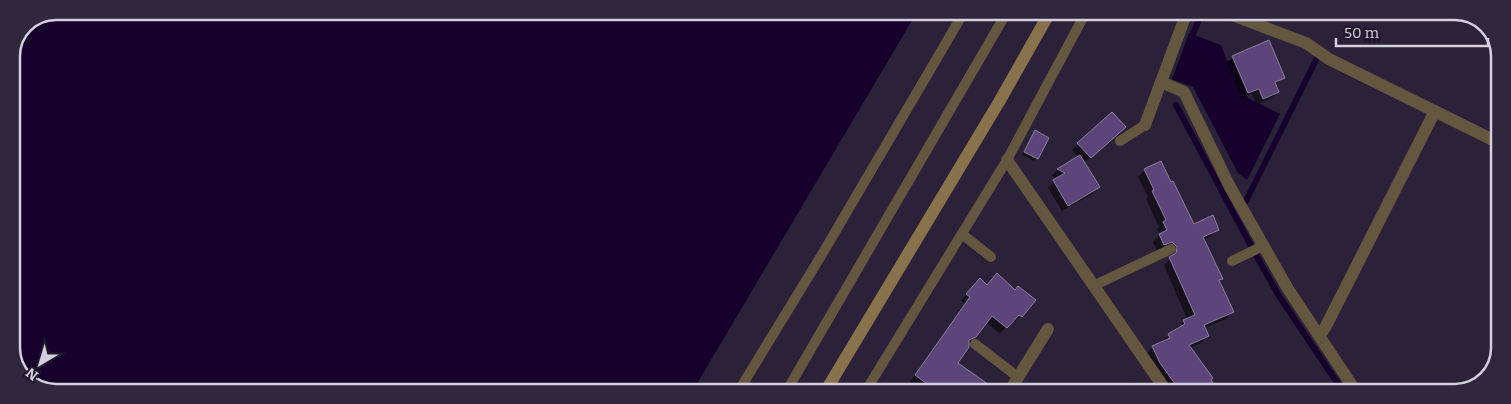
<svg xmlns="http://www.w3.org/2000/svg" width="1511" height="404" viewBox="0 0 1511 404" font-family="Bitter,serif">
  <rect width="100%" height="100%" fill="#2b2138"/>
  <g fill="#16002c">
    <path d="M56,11L917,12L692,392L45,391L22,377L12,353L11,56L25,24Z"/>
    <path d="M1189,33L1221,45L1227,61L1232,60L1248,98L1280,114L1247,180L1238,173L1193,87L1172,79Z"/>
  </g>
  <g fill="#0007">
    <path d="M1233,57L1283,77L1275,85L1278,92L1271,98L1257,105L1252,94L1242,99L1227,63Z"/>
    <path d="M1118,133L1084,163L1098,187L1092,194L1062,211L1048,188L1058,179L1052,176L1057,170L1078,157L1072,150L1078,144Z"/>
    <path d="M1033,135L1037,158L1034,161L1022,155Z"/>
    <path d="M1145,170L1193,226L1218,229L1211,236L1203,240L1221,279L1218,281L1232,312L1226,319L1204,328L1208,336L1201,343L1190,348L1218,392H1166L1146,354L1153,347L1163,343L1162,341L1169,335L1178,330L1177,328L1187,319L1164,265L1171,258V253L1157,251L1153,242L1160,235L1157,229L1159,227L1146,199L1148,197L1138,177Z"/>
    <path d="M974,286H987L1015,291L1034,300L1015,322L1012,320L1000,334L986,322L969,343L956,363L996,392H924L910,382L965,304L961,300Z"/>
    <path d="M1136,382L1141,392H1118Z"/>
  </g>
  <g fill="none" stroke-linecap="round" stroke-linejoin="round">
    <g stroke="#16002c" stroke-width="6">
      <path d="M1190,41L1201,15"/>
      <path d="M1176,105L1250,244"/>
      <path d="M1246,201L1316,60"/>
      <path d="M1256,255L1279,296L1344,393"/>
    </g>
  </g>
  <g fill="#5c457a" stroke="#8c819d">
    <path d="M1269,40L1285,78L1275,82L1279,92L1263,99L1259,89L1248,93L1232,56Z"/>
    <path d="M1112,112L1126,127L1091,158L1077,143Z"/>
    <path d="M1035,130L1049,138L1038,159L1024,152Z"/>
    <path d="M1080,155L1100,187L1068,206L1053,180L1065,173L1057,169Z"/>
    <path d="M1161,161L1171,182L1173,181L1194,224L1213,215L1219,230L1203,237L1223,279L1219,280L1234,312L1204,325L1209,336L1189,345L1213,378L1211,380L1219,392H1181L1160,363L1152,346L1170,338L1168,334L1185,324L1183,320L1195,315L1169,257L1176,253L1177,247L1172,242L1164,245L1159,234L1167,230L1163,222L1166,220L1152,191L1154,190L1144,169Z"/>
    <path d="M997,273L1015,290L1018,286L1036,300L1022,317L1019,315L1007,328L992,316L976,337L969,340V347L958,363L999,392H938L915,375L970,297L966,294L980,278L987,285Z"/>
  </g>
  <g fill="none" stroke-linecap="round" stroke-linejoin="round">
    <g stroke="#64573f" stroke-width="10">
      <path d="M1120,141L1145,125"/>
      <path d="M962,234L991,257"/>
      <path d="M1232,261L1263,246"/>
      <path d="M1093,286L1171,249"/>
      <path d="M975,344L1018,377"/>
      <path d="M738,392L821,256L964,12"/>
      <path d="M786,392L1007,12"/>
      <path d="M865,392L1007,160L1086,12"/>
    </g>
    <g stroke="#64573f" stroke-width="12">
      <path d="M1224,12L1306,43L1329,59L1499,143"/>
      <path d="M1161,82L1184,92L1230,187L1288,289L1357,393"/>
      <path d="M1145,125L1187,12"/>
      <path d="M1007,160L1167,392"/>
      <path d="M1319,336L1325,328L1435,111"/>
      <path d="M1009,392L1048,329"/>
    </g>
    <path stroke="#87724b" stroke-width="12" d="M825,392L999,102L1050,12"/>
  </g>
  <path d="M0 0H1511V404H0ZM56 20H1455A36 36 0 0 1 1491 56V348A36 36 0 0 1 1455 384H56A36 36 0 0 1 20 348V56A36 36 0 0 1 56 20Z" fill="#2f273c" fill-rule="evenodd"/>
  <path fill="none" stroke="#d4cfde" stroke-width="2.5" d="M56 20H1455A36 36 0 0 1 1491 56V348A36 36 0 0 1 1455 384H56A36 36 0 0 1 20 348V56A36 36 0 0 1 56 20Z"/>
  <g transform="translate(40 364) rotate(218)" stroke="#21182e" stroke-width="4" paint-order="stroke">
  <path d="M0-4L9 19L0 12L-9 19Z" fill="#d4cfde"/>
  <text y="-8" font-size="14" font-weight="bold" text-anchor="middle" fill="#d4cfde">N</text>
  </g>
  <path d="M1336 38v8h152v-8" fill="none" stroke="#d4cfde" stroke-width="2.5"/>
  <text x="1344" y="38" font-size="15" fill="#d4cfde" stroke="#21182e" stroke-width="4" paint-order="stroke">50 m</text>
</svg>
